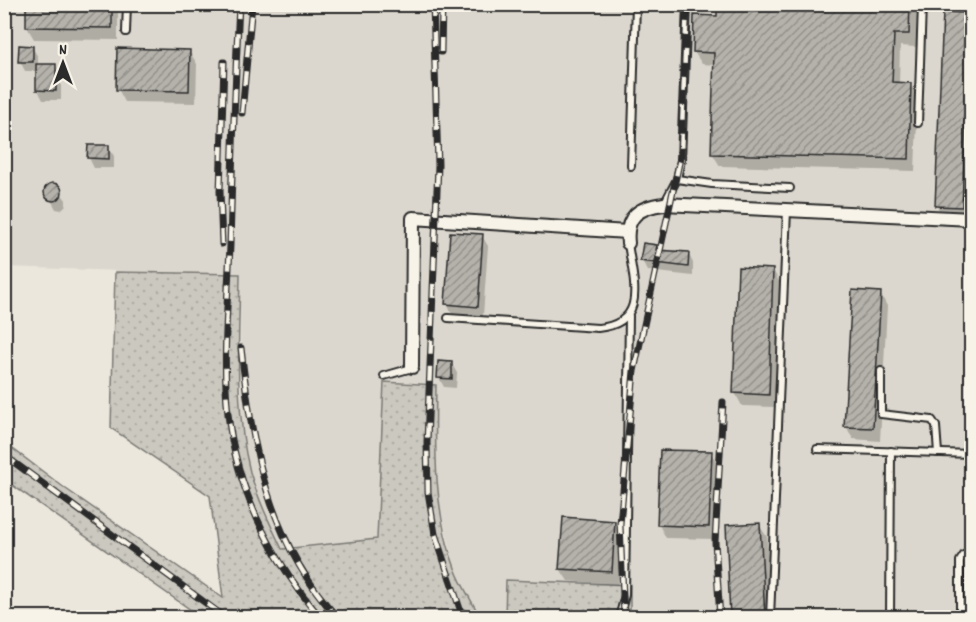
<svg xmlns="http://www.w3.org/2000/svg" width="976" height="622" viewBox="0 0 976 622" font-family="Dekko,sans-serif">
  <defs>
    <pattern id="green-dots" width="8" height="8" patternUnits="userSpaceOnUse" patternTransform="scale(1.5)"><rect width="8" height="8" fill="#cbc8bf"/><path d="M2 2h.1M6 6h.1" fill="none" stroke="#aeaca4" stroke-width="1.8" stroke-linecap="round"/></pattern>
    <pattern id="building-hatch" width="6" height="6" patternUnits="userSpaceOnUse" patternTransform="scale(1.5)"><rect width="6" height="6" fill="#b5b2ab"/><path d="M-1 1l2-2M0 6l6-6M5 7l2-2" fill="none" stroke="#93918b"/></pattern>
  </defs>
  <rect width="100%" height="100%" fill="#ebe7dd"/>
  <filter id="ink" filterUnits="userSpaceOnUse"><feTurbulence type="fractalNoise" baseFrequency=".0167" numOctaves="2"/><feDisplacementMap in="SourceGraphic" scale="12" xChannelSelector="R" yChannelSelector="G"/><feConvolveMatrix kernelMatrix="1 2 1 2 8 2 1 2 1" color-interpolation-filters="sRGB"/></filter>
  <g filter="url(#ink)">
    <path fill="#dbd7ce" d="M5,5H971V617H630L629,585L507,580L505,617H476L455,568L441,512L435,459V385L384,383L377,539L282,549L262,507L250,472L244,440L241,416L240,275L5,267Z"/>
    <g fill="url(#green-dots)" stroke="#7b7a75" stroke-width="1.5">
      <path d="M115,272L240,274C239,339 234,409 250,472C258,499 270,524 282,549L377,539L384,382L436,385C435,446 433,510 455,568C461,585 472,601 480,617H201L5,480V443L66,489L223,598L210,496L111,428Z"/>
      <path d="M506,580L630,585V617L505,618Z"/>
    </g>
    <g fill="#0003">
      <path d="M27,4H118V40L34,39L27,27Z"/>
      <path d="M185,4H240V13L189,12Z"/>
      <path d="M718,4H913L917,11L916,47L900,46L899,84H910L918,97L915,171L720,166L712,153L715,65L702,64L694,52L718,18Z"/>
      <path d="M969,15L972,18V202L969,220L944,219L937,206Z"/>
      <path d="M32,47L38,57V66H55L61,75V100H43L38,90V71H25L20,61Z"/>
      <path d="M189,51L197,64L196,103L125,102L118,89Z"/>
      <path d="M108,147L114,156V168H94L89,158Z"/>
      <path d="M55,185L66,200V205L61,210L56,209L46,191L48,187Z"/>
      <path d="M482,236L488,246L483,316L452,314L447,304Z"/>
      <path d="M656,246L659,252L688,253L693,263V276L648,271L642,261Z"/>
      <path d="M773,270L780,283L776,407L742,406L735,393Z"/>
      <path d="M880,293L887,306L880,441L853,439L846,426Z"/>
      <path d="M451,363L457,373L456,388L444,387L439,378Z"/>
      <path d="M711,453L719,466L716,539L666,538L659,525Z"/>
      <path d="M614,522L621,535L618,585L568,581L560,569Z"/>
      <path d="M759,525L767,537L771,618H732Z"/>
    </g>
    <g fill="url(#building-hatch)" stroke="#2b2b2b" stroke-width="1.5">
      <path d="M26,4H112V28L26,27Z"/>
      <path d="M717,4H910L909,34H894L892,82L911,83L909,159L711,154L714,53L693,52L694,15L717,16Z"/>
      <path d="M943,12L970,13L962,207L935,206Z"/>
      <path d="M19,45L33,46V62H18Z"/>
      <path d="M117,48L190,50L189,91L116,90Z"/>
      <path d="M36,64H56V91L36,90Z"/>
      <path d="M88,145H109V159L87,158Z"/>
      <circle cx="53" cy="192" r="9"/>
      <path d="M450,232L483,234L478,307L445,304Z"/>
      <path d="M643,243L657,245L656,250L689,252L688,267L640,261Z"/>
      <path d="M738,267L773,269L769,395L733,393Z"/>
      <path d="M852,290L881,292L873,428L844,427Z"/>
      <path d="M438,361L452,362V379L437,378Z"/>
      <path d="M660,450L712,451L709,527L657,525Z"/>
      <path d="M563,517L615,521L612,572L559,569Z"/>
      <path d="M760,523L765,618H730L726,525Z"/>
    </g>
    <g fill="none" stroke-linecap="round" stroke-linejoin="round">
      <defs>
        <g id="service">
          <path d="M126,32L127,4"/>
          <path d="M4,61L6,4"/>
          <path d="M918,123L922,4"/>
          <path d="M631,166L636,4"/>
          <path d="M677,179L712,184L790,188"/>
          <path d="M664,204L677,179L681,160L687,4"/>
          <path d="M448,318L598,328C649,323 633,281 628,243"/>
          <path d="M881,371V414L932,420L936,426L938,453"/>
          <path d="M384,376L412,368"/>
          <path d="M817,449L972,454"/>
          <path d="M619,618L625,595L629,316"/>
          <path d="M770,618L787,210"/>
          <path d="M890,618L891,451"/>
          <path d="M960,618V561L964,555L972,552"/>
        </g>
        <g id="minor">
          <path d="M628,243C625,216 639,207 664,204L972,219"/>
          <path d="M412,367L413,218L627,232"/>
        </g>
      </defs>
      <use href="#service" stroke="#2b2b2b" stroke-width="10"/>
      <use href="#minor" stroke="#2b2b2b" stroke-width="16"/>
      <use href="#service" stroke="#f7f3e8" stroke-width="6"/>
      <use href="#minor" stroke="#f7f3e8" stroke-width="12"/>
      <defs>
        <g id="rail">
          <path d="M239,4C235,85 232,165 230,245C228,301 222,359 228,414C237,491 271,559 321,618"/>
          <path d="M433,4L438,165L427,442L428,492L435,534L463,618"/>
          <path d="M441,52L442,4"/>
          <path d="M242,113L252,4"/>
          <path d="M222,244L220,191L224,62"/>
          <path d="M241,348C252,447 268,542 338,618"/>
          <path d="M4,455L226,618"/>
          <path d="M624,618L620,524L634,371L681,154L687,4"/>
          <path d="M720,618L715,542L723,402"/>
        </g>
      </defs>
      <use href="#rail" stroke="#2b2b2b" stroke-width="7"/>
      <use href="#rail" stroke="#f7f3e8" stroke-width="4.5" stroke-dasharray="14" stroke-linecap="butt"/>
    </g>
  </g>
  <rect width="976" height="622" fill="none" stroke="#f7f3e8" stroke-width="24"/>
  <rect x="12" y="12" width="952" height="598" fill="none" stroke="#2b2b2b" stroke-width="2" filter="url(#ink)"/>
  <g transform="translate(63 63)" stroke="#f7f3e8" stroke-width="4.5" paint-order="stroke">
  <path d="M0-4.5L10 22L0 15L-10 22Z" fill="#2b2b2b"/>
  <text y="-9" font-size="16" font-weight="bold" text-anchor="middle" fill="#2b2b2b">N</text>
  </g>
</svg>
